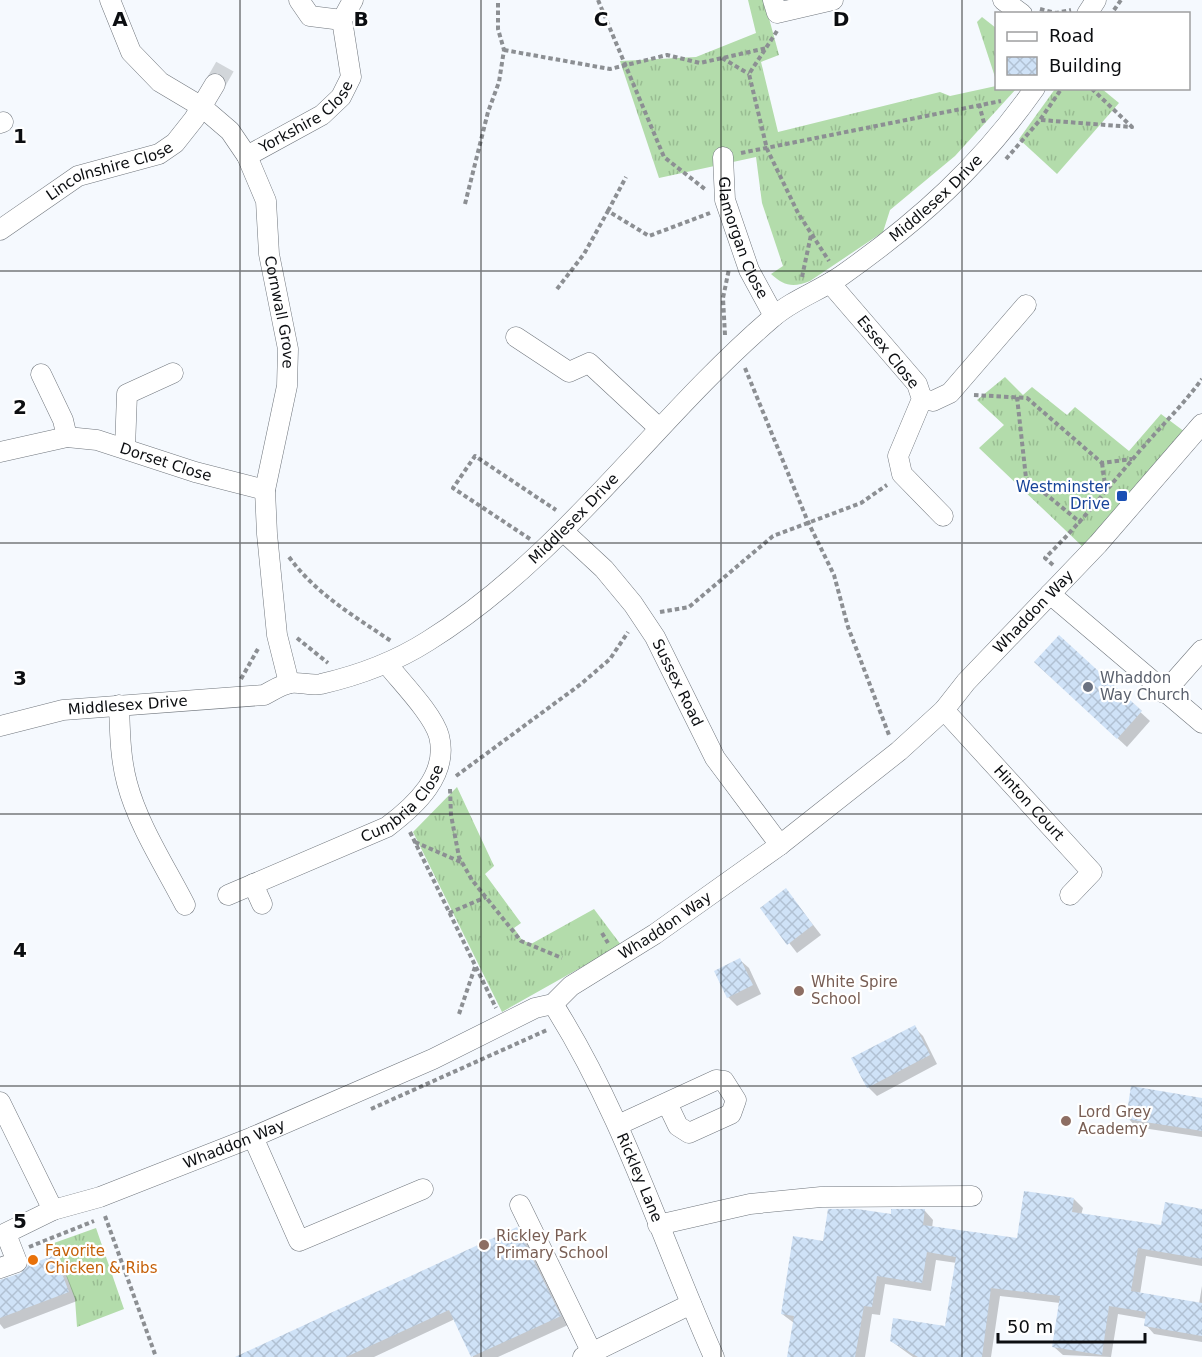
<svg xmlns="http://www.w3.org/2000/svg" width="1202" height="1357" viewBox="0 0 1202 1357" font-family="'DejaVu Sans',sans-serif">
  <defs>
    <pattern id="grass-tufts" width="24" height="20" patternUnits="userSpaceOnUse" patternTransform="scale(1.5)"><rect width="24" height="20" fill="#b3dcab"/><path d="M3 7l-1-3M5 7V3M7 7l1-3M15 17l-1-3M17 17v-4M19 17l1-3" fill="none" stroke="#99bc92"/></pattern>
    <pattern id="building-cross-hatch" width="8" height="8" patternUnits="userSpaceOnUse" patternTransform="scale(1.5)"><rect width="8" height="8" fill="#cfe2f7"/><path d="M0 0l8 8M0 8l8-8" fill="none" stroke="#b1c1d3"/></pattern>
  </defs>
  <rect width="100%" height="100%" fill="#f5f9fe"/>
  <g fill="url(#grass-tufts)">
    <path d="M748,0H764L779,55L761,62L778,132L940,92L950,96L996,86V88L1016,89L955,156L890,210L883,232L810,281C793,288 784,286 771,274L783,266L762,203L756,157L659,178L620,61L696,57L756,33Z"/>
    <path d="M982,17L996,28V80L977,22Z"/>
    <path d="M1055,89H1102L1119,103L1057,174L1019,139Z"/>
    <path d="M1005,377L1023,395L1032,387L1067,415L1075,407L1129,451L1161,414L1189,435L1083,547L979,448L1004,425L977,400Z"/>
    <path d="M457,787L494,866L485,874L521,923L514,928L522,940L531,944L594,909L621,945L502,1012L413,832Z"/>
    <path d="M96,1228L124,1309L77,1327L75,1299L54,1243Z"/>
  </g>
  <g fill="#0003">
    <path d="M1059,637L1150,721L1127,747L1045,671Z"/>
    <path d="M786,890L821,935L797,953L762,908Z"/>
    <path d="M740,960L749,968L761,994L737,1006L728,997Z"/>
    <path d="M914,1027L923,1036L937,1064L877,1096L868,1087Z"/>
    <path d="M1202,1099V1137L1136,1127L1128,1118Z"/>
    <path d="M1074,1199L1083,1208L1081,1215L1162,1227L1202,1210V1266L1146,1256L1140,1294L1199,1304L1202,1286V1342L1154,1334L1146,1325L1147,1319L1118,1314L1111,1357L1063,1355L1054,1347L1060,1303L1000,1296L991,1357H913L891,1341L947,1328L957,1263L936,1260L931,1291L885,1284L880,1315L872,1314L865,1357H789L794,1323L782,1314L825,1243L893,1216L925,1211L933,1220L932,1228L1019,1240Z"/>
    <path d="M517,1229L526,1238L568,1325L498,1357H473L455,1319L374,1357H265Z"/>
    <path d="M54,1257L63,1266L77,1301L4,1329L0,1324V1280L22,1275Z"/>
  </g>
  <g fill="url(#building-cross-hatch)">
    <path d="M1059,635L1142,711L1117,739L1034,662Z"/>
    <path d="M786,888L813,925L787,945L760,908Z"/>
    <path d="M740,958L753,985L727,998L714,971Z"/>
    <path d="M915,1025L930,1055L867,1088L851,1058Z"/>
    <path d="M1131,1086L1202,1098V1131L1126,1119Z"/>
    <path d="M1024,1191L1074,1198L1072,1212L1161,1225L1165,1202L1202,1209V1259L1138,1248L1131,1291L1202,1303V1336L1144,1326L1146,1312L1109,1306L1102,1355L1052,1347L1060,1296L991,1288L982,1357H918L890,1341L893,1318L945,1326L956,1257L927,1252L922,1283L877,1276L872,1307L864,1306L855,1357H787L794,1316L781,1314L793,1236L823,1241L828,1209H857L891,1214V1209H925L923,1225L1017,1238Z"/>
    <path d="M517,1227L561,1316L471,1357L449,1310L346,1357H235Z"/>
    <path d="M55,1255L69,1292L0,1318V1280L21,1273L28,1265Z"/>
  </g>
  <g fill="none" stroke-linecap="round" stroke-linejoin="round">
    <path stroke="#d2d6da" stroke-width="20" stroke-dasharray="20 10" stroke-linecap="butt" d="M215,84L227,63"/>
    <defs>
      <g id="minor">
        <path id="s1" d="M110,0L131,52L160,82L202,107L230,131L247,156L266,201L269,254L288,349L287,386L265,490L267,534L277,635L289,683"/>
        <path d="M299,0L310,16L342,20"/>
        <path d="M773,0L777,13L833,0"/>
        <path d="M1003,0L1022,14"/>
        <path d="M1087,14L1096,0"/>
        <path d="M0,123L3,122"/>
        <path id="s2" d="M247,156L322,115L341,97L351,77L342,20L353,0"/>
        <path id="s3" d="M723,157L725,200L749,270L774,316"/>
        <path id="s4" d="M0,230L78,176L159,154L175,143L194,119L215,84"/>
        <path d="M830,283L917,384L922,399L898,456L902,474L943,516"/>
        <path d="M516,337L569,372L589,363L659,428"/>
        <path d="M41,374L63,420L67,437"/>
        <path d="M922,399L933,401L950,393L1026,305"/>
        <path d="M125,448L127,394L173,373"/>
        <path id="s5" d="M0,452L67,437L97,440L195,472L265,490"/>
        <path id="s6" d="M563,531L604,569L633,604L655,637L715,758L780,845"/>
        <path d="M1050,594L1202,723"/>
        <path d="M1164,693L1202,650"/>
        <path d="M119,705C120,731 120,757 127,783C138,825 165,866 185,905"/>
        <path id="s7" d="M944,710L1092,872L1070,895"/>
        <path id="s8" d="M0,726L63,710L264,695C272,691 282,684 291,683C301,682 311,686 321,684C360,675 395,662 428,641C563,557 653,420 772,318C792,300 819,291 841,276C919,221 980,166 1035,88"/>
        <path d="M253,884L262,904"/>
        <path id="s9" d="M228,895L387,827C415,806 449,775 439,736C433,714 401,682 387,664"/>
        <path id="s10" d="M553,1004C623,1114 661,1239 714,1357"/>
        <path d="M0,1102L53,1210"/>
        <path d="M618,1125L716,1080L724,1081L736,1100L731,1114L689,1133L678,1126L667,1103"/>
        <path d="M253,1137L299,1241L423,1189"/>
        <path d="M520,1205L592,1353"/>
        <path d="M658,1225L750,1204L821,1197L972,1196"/>
        <path id="s11" d="M0,1236L53,1210L100,1197L253,1137L433,1059L535,1008L553,1004L571,986L655,934L780,845L899,751L944,710L966,682L1098,544L1202,424"/>
        <path d="M0,1268L17,1262L6,1234"/>
        <path d="M583,1357L691,1304"/>
      </g>
    </defs>
    <use href="#minor" stroke="#70767d" stroke-width="21"/>
    <g stroke="#8c8f93" stroke-width="4" stroke-dasharray="4.5 3" stroke-linecap="butt">
      <path d="M598,0L664,157L706,190"/>
      <path d="M1040,9L1056,13L1071,10"/>
      <path d="M1114,10L1121,0"/>
      <path d="M777,31L749,74L767,149L798,213L829,261"/>
      <path d="M504,50L610,69L667,55L700,63L767,48"/>
      <path d="M722,58L749,74"/>
      <path d="M979,104L984,123"/>
      <path d="M1041,120L1132,127L1091,88"/>
      <path d="M741,153L1001,101"/>
      <path d="M1006,159L1040,120L1062,88"/>
      <path d="M465,204L488,112L499,82L504,50L498,29V0"/>
      <path d="M608,211L626,177"/>
      <path d="M802,277L811,235"/>
      <path d="M557,289L584,254L608,211L649,236L710,213"/>
      <path d="M725,335L723,298L729,269"/>
      <path d="M745,368L808,522L834,575L848,627L889,735"/>
      <path d="M974,395L1027,398L1102,463L1132,459"/>
      <path d="M1017,397L1026,478L1081,523"/>
      <path d="M1102,463L1106,492"/>
      <path d="M530,539L453,488L475,456L556,510"/>
      <path d="M289,557C316,594 354,616 391,641"/>
      <path d="M1053,565L1045,558C1077,527 1103,494 1132,460C1155,432 1180,409 1202,379"/>
      <path d="M660,612L689,607L773,536L861,503L887,485"/>
      <path d="M297,638L328,663"/>
      <path d="M241,679L259,647"/>
      <path d="M456,776L581,684L610,659L628,632"/>
      <path d="M450,789L451,815L459,857L472,880L521,941L562,958"/>
      <path d="M410,832L496,1008"/>
      <path d="M415,842L463,863"/>
      <path d="M449,913L486,897"/>
      <path d="M602,933L608,943"/>
      <path d="M459,1014L475,967"/>
      <path d="M371,1109L547,1030"/>
      <path d="M105,1216L156,1357"/>
      <path d="M29,1247L94,1221"/>
    </g>
    <use href="#minor" stroke="#fff" stroke-width="20"/>
  </g>
  <path fill="none" stroke="#0c0e11" stroke-width="1.5" stroke-opacity="0.55" d="M240,0V1357M481,0V1357M721,0V1357M962,0V1357M0,271H1202M0,543H1202M0,814H1202M0,1086H1202"/>
  <rect fill="#1a4fb4" stroke="#fff" stroke-width="2" x="1116" y="490" width="12" height="12" rx="3"/>
  <circle fill="#6b7280" stroke="#fff" stroke-width="2" cx="1088" cy="687" r="6"/>
  <g fill="#8d6e63" stroke="#fff" stroke-width="2">
    <circle cx="799" cy="991" r="6"/>
    <circle cx="1066" cy="1121" r="6"/>
    <circle cx="484" cy="1245" r="6"/>
  </g>
  <circle fill="#e8710a" stroke="#fff" stroke-width="2" cx="33" cy="1260" r="6"/>
  <g text-anchor="middle" stroke-width="4.5" stroke-linejoin="round" paint-order="stroke">
    <g font-size="15" fill="#0c0e11" stroke="#fff">
      <text dy="5" stroke="none"><textPath href="#s2" startOffset="72">Yorkshire Close</textPath></text>
      <text dy="5" stroke="none"><textPath href="#s4" startOffset="126">Lincolnshire Close</textPath></text>
      <text dy="5" stroke="none"><textPath href="#s8" startOffset="1119">Middlesex Drive</textPath></text>
      <text dy="5" stroke="none"><textPath href="#s3" startOffset="84">Glamorgan Close</textPath></text>
      <text dy="5" stroke="none"><textPath href="#s1" startOffset="375">Cornwall Grove</textPath></text>
      <text transform="translate(888 352) rotate(51)" y="5">Essex Close</text>
      <text dy="5" stroke="none"><textPath href="#s5" startOffset="171">Dorset Close</textPath></text>
      <text dy="5" stroke="none"><textPath href="#s8" startOffset="633">Middlesex Drive</textPath></text>
      <text dy="5" stroke="none"><textPath href="#s11" startOffset="1224">Whaddon Way</textPath></text>
      <text dy="5" stroke="none"><textPath href="#s6" startOffset="192">Sussex Road</textPath></text>
      <text dy="5" stroke="none"><textPath href="#s8" startOffset="130">Middlesex Drive</textPath></text>
      <text dy="5" stroke="none"><textPath href="#s9" startOffset="200">Cumbria Close</textPath></text>
      <text dy="5" stroke="none"><textPath href="#s7" startOffset="126">Hinton Court</textPath></text>
      <text dy="5" stroke="none"><textPath href="#s11" startOffset="738">Whaddon Way</textPath></text>
      <text dy="5" stroke="none"><textPath href="#s11" startOffset="252">Whaddon Way</textPath></text>
      <text dy="5" stroke="none"><textPath href="#s10" startOffset="194">Rickley Lane</textPath></text>
    </g>
    <g font-size="15" fill="#164399" stroke="#fff" text-anchor="end">
      <text x="1110" y="492">Westminster<tspan x="1110" dy="17">Drive</tspan></text>
    </g>
    <g font-size="15" fill="#5b616d" stroke="#fff" text-anchor="start">
      <text x="1100" y="683">Whaddon<tspan x="1100" dy="17">Way Church</tspan></text>
    </g>
    <g font-size="15" fill="#785e54" stroke="#fff" text-anchor="start">
      <text x="811" y="987">White Spire<tspan x="811" dy="17">School</tspan></text>
      <text x="1078" y="1117">Lord Grey<tspan x="1078" dy="17">Academy</tspan></text>
      <text x="496" y="1241">Rickley Park<tspan x="496" dy="17">Primary School</tspan></text>
    </g>
    <g font-size="15" fill="#c56008" stroke="#fff" text-anchor="start">
      <text x="45" y="1256">Favorite<tspan x="45" dy="17">Chicken &amp; Ribs</tspan></text>
    </g>
  </g>
  <g font-size="20" text-anchor="middle" font-weight="bold" fill="#0c0e11" stroke="#fff" stroke-width="4.5" stroke-linejoin="round" paint-order="stroke">
    <text x="120" y="26">A</text>
    <text x="361" y="26">B</text>
    <text x="601" y="26">C</text>
    <text x="841" y="26">D</text>
    <text x="20" y="143">1</text>
    <text x="20" y="414">2</text>
    <text x="20" y="685">3</text>
    <text x="20" y="957">4</text>
    <text x="20" y="1228">5</text>
  </g>
  <rect x="995" y="12" width="195" height="78" fill="#ffffff" stroke="#9e9fa0" stroke-width="1.5"/>
  <rect x="1007" y="32" width="30" height="9" fill="#ffffff" stroke="#9e9fa0" stroke-width="1.5"/>
  <text x="1049" y="42" font-size="18" fill="#0c0e11">Road</text>
  <rect x="1007" y="57" width="30" height="18" fill="url(#building-cross-hatch)" stroke="#9e9fa0" stroke-width="1.5"/>
  <text x="1049" y="72" font-size="18" fill="#0c0e11">Building</text>
  <path d="M998 1333v9h147v-9" fill="none" stroke="#0c0e11" stroke-width="3"/>
  <text x="1007" y="1333" font-size="18" fill="#0c0e11" stroke="#ffffff" stroke-width="4.5" paint-order="stroke">50 m</text>
</svg>
